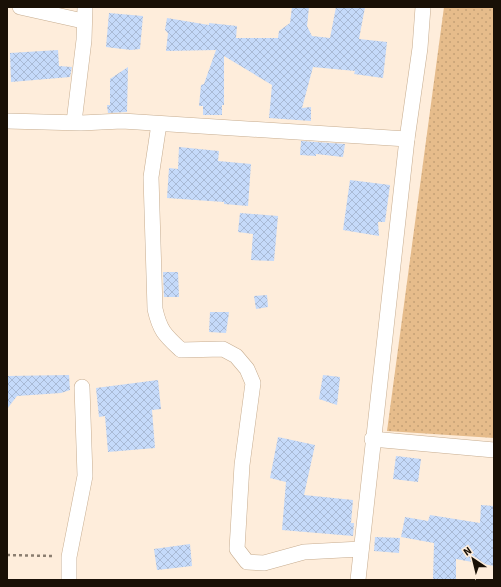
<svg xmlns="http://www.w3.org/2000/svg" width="501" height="587" viewBox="0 0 501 587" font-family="'Source Sans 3',sans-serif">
  <defs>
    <pattern id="grass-dots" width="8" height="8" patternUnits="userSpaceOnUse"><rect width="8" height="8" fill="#e6bc8b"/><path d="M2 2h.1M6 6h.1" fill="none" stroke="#c5a176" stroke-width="1.8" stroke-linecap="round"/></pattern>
    <pattern id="building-cross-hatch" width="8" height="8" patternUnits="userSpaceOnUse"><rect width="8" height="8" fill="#c5dafa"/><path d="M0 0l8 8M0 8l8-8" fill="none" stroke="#a9bad5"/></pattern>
  </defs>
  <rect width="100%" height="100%" fill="#feeddb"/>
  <path fill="url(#grass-dots)" d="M444,7H494V438L387,431Z"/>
  <g fill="url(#building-cross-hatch)">
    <path d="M292,7H309L307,26L312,36L330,38L336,7H365L359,39L387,42L383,78L354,74L355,71L313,67L302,108L311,107V121L269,118L272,85L224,56V105H222V115H203V106H199L201,85L204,84L216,50L166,51L168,33L165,30L167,18L209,25V23L237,26L236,38H278L279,31L290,23Z"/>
    <path d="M109,13L143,16L140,49L131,50L106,47Z"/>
    <path d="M58,50L59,66L72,67L70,77L11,82L10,53Z"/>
    <path d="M128,67L127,112L108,113L107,105H110V79Z"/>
    <path d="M301,141L345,144L343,157L316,154V156L300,155Z"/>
    <path d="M179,147L219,151L218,161L251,164L248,206L224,204V202L167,198L169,168L178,169Z"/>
    <path d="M350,180L390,185L385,222H378L379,236L343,230Z"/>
    <path d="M240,213L278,216L274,261L251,260L253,234L238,232Z"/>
    <path d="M163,272H178L179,297H164Z"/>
    <path d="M267,295L268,307L256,309L254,296Z"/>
    <path d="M210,312H229L226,333L209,332Z"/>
    <path d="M69,375L70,390L61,393L17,396L7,409V376Z"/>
    <path d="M323,375L340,377L337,405L319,399Z"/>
    <path d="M158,380L161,409L152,410L155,448L108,452L105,416L99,417L96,388Z"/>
    <path d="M278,437L315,445L304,495L353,500L351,523H354L353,536L282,530L286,482L270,478Z"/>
    <path d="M396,456L421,459L418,482L393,479Z"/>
    <path d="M481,505L494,506V566L456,559V580H433L434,543L401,537L405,517L428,521L430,515L480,523Z"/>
    <path d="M375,537L400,538L399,553L374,551Z"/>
    <path d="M190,544L192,566L157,570L154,549Z"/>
  </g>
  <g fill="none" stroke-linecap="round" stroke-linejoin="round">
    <defs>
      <g id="minor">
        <path d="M20,7L83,21"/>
        <path d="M7,121L81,123L122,121L407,139"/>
        <path d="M74,122L84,40L85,7"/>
        <path d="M159,124L151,177L155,309C160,331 165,335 181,350L223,349L236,356L247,369L253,383L242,465L237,549L247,562L264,563L304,552L361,549"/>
        <path d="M372,439L494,450"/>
        <path d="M69,580V557L85,476L82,387"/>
        <path d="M358,580L407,139L420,48L423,7"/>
      </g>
    </defs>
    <use href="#minor" stroke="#c7ad90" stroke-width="16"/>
    <path stroke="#8b7e70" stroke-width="2.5" stroke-dasharray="3 3" stroke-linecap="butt" d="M7,555L54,556"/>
    <use href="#minor" stroke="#fff" stroke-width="15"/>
  </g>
  <rect width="501" height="587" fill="none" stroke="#191006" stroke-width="16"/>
  <g transform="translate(473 559) rotate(325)" stroke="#feeddb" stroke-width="3" paint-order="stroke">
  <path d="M0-3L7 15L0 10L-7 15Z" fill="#191006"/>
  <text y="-6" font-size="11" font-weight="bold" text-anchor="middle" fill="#191006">N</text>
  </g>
</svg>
